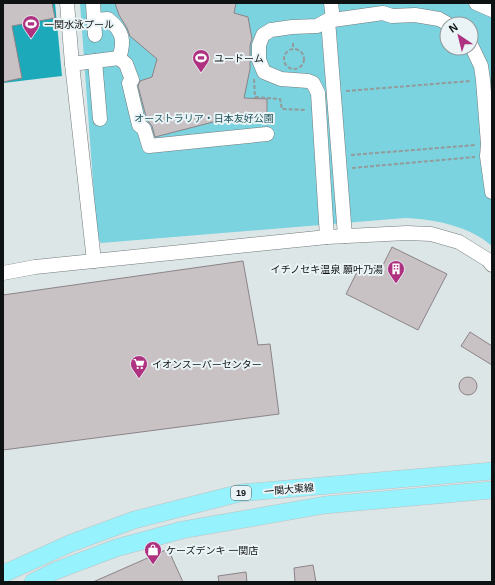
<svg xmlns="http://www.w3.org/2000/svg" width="495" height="585" viewBox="0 0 495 585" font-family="Arial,'Noto Sans JP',sans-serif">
  <rect width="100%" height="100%" fill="#dde6e7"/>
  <path fill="#7ad3df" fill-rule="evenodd" d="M80,3H480L492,9V246C469,226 434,219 405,218L101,243L97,237ZM447,24H471V48H447Z"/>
  <path fill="#1caaba" d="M3,3H55L62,76L3,83Z"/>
  <g fill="#c9c2c5" stroke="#8b8387">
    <path d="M3,3H52L55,18L12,26L22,78L3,82Z"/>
    <path d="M115,3H236L234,13L248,17L252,39L250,45V69L244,98L267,99V120L217,121L155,137L152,126L147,120L138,86L140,81L152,77L157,59L130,36L127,28L119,15Z"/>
    <path d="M392,247L447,274L418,330L346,294L361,264L379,273Z"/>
    <path d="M243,261L258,345L270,344L279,414L3,450V295Z"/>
    <path d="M470,332L492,346V365L461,346Z"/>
    <circle cx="468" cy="386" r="9"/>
    <path d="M168,549L183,582H93Z"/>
    <path d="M313,565L316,582H295L294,568Z"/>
    <path d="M246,572L247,582H219L218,576Z"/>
  </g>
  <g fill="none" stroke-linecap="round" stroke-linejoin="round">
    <defs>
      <g id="minor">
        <path d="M67,3L72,64L94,261"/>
        <path d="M93,3L94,20"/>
        <path d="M331,3L333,20L383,13L392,16L415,15L439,19L448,24"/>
        <path d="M476,3L492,10"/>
        <path d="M95,35L94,20L108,19C123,31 125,41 119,58"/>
        <path d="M471,45L481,66L483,80L488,144L487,156L492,192"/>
        <path d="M95,61L119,58L126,64L132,80L129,83L139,125L144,129L149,146L267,134"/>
        <path d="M72,64L95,61L100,119"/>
        <path d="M327,237L318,93L313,83L308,81L281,79L264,72L259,60V45L263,35L271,30L292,27L317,26L328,20L345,236"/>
        <path d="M3,273L35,267L327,237L407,233L431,234L459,242L488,260L492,265"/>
      </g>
      <g id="major">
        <path d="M3,574L69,544L134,520L240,493L492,471"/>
        <path d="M33,582L55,571L116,548L182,530L325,505L492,490"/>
      </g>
    </defs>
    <use href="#minor" stroke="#737b7c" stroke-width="15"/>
    <use href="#major" stroke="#c1c1c2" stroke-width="18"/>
    <g stroke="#939a9b" stroke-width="2" stroke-dasharray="4 2" stroke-linecap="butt">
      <path d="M293,43V49"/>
      <circle cx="294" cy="59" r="10"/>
      <path d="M254,79L255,97L280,99L282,109L306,110"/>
      <path d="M346,91L471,81"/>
      <path d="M351,155L476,145"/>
      <path d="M352,168L475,157"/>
    </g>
    <use href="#minor" stroke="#fff" stroke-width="14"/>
    <use href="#major" stroke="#96f2fd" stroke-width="17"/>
  </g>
  <defs>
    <symbol id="stadium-pin" viewBox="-11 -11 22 30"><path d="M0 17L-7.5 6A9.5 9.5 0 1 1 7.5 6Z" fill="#af3281" stroke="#eaf3f5"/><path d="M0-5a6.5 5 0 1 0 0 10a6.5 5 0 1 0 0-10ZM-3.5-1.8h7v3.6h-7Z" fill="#fff"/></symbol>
    <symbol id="building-pin" viewBox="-11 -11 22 30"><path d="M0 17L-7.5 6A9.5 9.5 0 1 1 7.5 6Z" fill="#af3281" stroke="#eaf3f5"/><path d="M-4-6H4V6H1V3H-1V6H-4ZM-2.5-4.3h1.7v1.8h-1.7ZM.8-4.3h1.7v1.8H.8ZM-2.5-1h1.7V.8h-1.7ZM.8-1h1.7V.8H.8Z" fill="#fff"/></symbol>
    <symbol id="supermarket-pin" viewBox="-11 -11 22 30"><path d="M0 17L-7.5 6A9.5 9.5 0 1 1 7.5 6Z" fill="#af3281" stroke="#eaf3f5"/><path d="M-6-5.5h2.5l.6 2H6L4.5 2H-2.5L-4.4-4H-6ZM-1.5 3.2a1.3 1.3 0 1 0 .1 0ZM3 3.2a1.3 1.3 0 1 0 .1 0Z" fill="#fff"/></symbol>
    <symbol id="shop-pin" viewBox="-11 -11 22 30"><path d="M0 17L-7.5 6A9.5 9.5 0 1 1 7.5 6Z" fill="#af3281" stroke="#eaf3f5"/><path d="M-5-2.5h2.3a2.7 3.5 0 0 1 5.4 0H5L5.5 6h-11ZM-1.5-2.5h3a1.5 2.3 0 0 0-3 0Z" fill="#fff"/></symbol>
  </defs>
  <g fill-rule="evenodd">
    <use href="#stadium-pin" x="21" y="14" width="20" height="27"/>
    <use href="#stadium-pin" x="191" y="48" width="20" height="27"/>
    <use href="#building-pin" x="386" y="259" width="20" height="27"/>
    <use href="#supermarket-pin" x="129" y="354" width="20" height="27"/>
    <use href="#shop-pin" x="143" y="540" width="20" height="27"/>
  </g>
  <g text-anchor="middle" stroke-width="4" stroke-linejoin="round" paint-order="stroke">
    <rect fill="#eaf3f5" stroke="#515657" stroke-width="1" x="231" y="486" width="20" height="14" rx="3"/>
    <g font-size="9" font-weight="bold" fill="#0f1213">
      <text x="241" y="496">19</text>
    </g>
    <g font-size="10" fill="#0f1213" stroke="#eaf3f5" text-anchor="start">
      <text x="44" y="28">一関水泳プール</text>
      <text x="214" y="62">ユードーム</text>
      <text x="383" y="273" text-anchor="end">イチノセキ温泉 願叶乃湯</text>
      <text x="152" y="368">イオンスーパーセンター</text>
      <text x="166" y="554">ケーズデンキ 一関店</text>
    </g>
    <g font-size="10" fill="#1f545b" stroke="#eaf3f5">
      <text x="204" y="122">オーストラリア・日本友好公園</text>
    </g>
    <g font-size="10" fill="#0f1213" stroke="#eaf3f5">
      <text transform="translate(289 489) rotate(-5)" y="4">一関大東線</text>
    </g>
  </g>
  <rect width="495" height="585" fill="none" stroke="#0f1213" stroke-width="8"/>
  <g transform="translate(459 36) rotate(325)"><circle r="19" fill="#eaf3f5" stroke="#92999b"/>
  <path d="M0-3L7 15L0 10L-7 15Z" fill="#af3281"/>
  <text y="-6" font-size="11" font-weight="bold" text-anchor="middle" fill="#0f1213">N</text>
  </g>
</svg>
